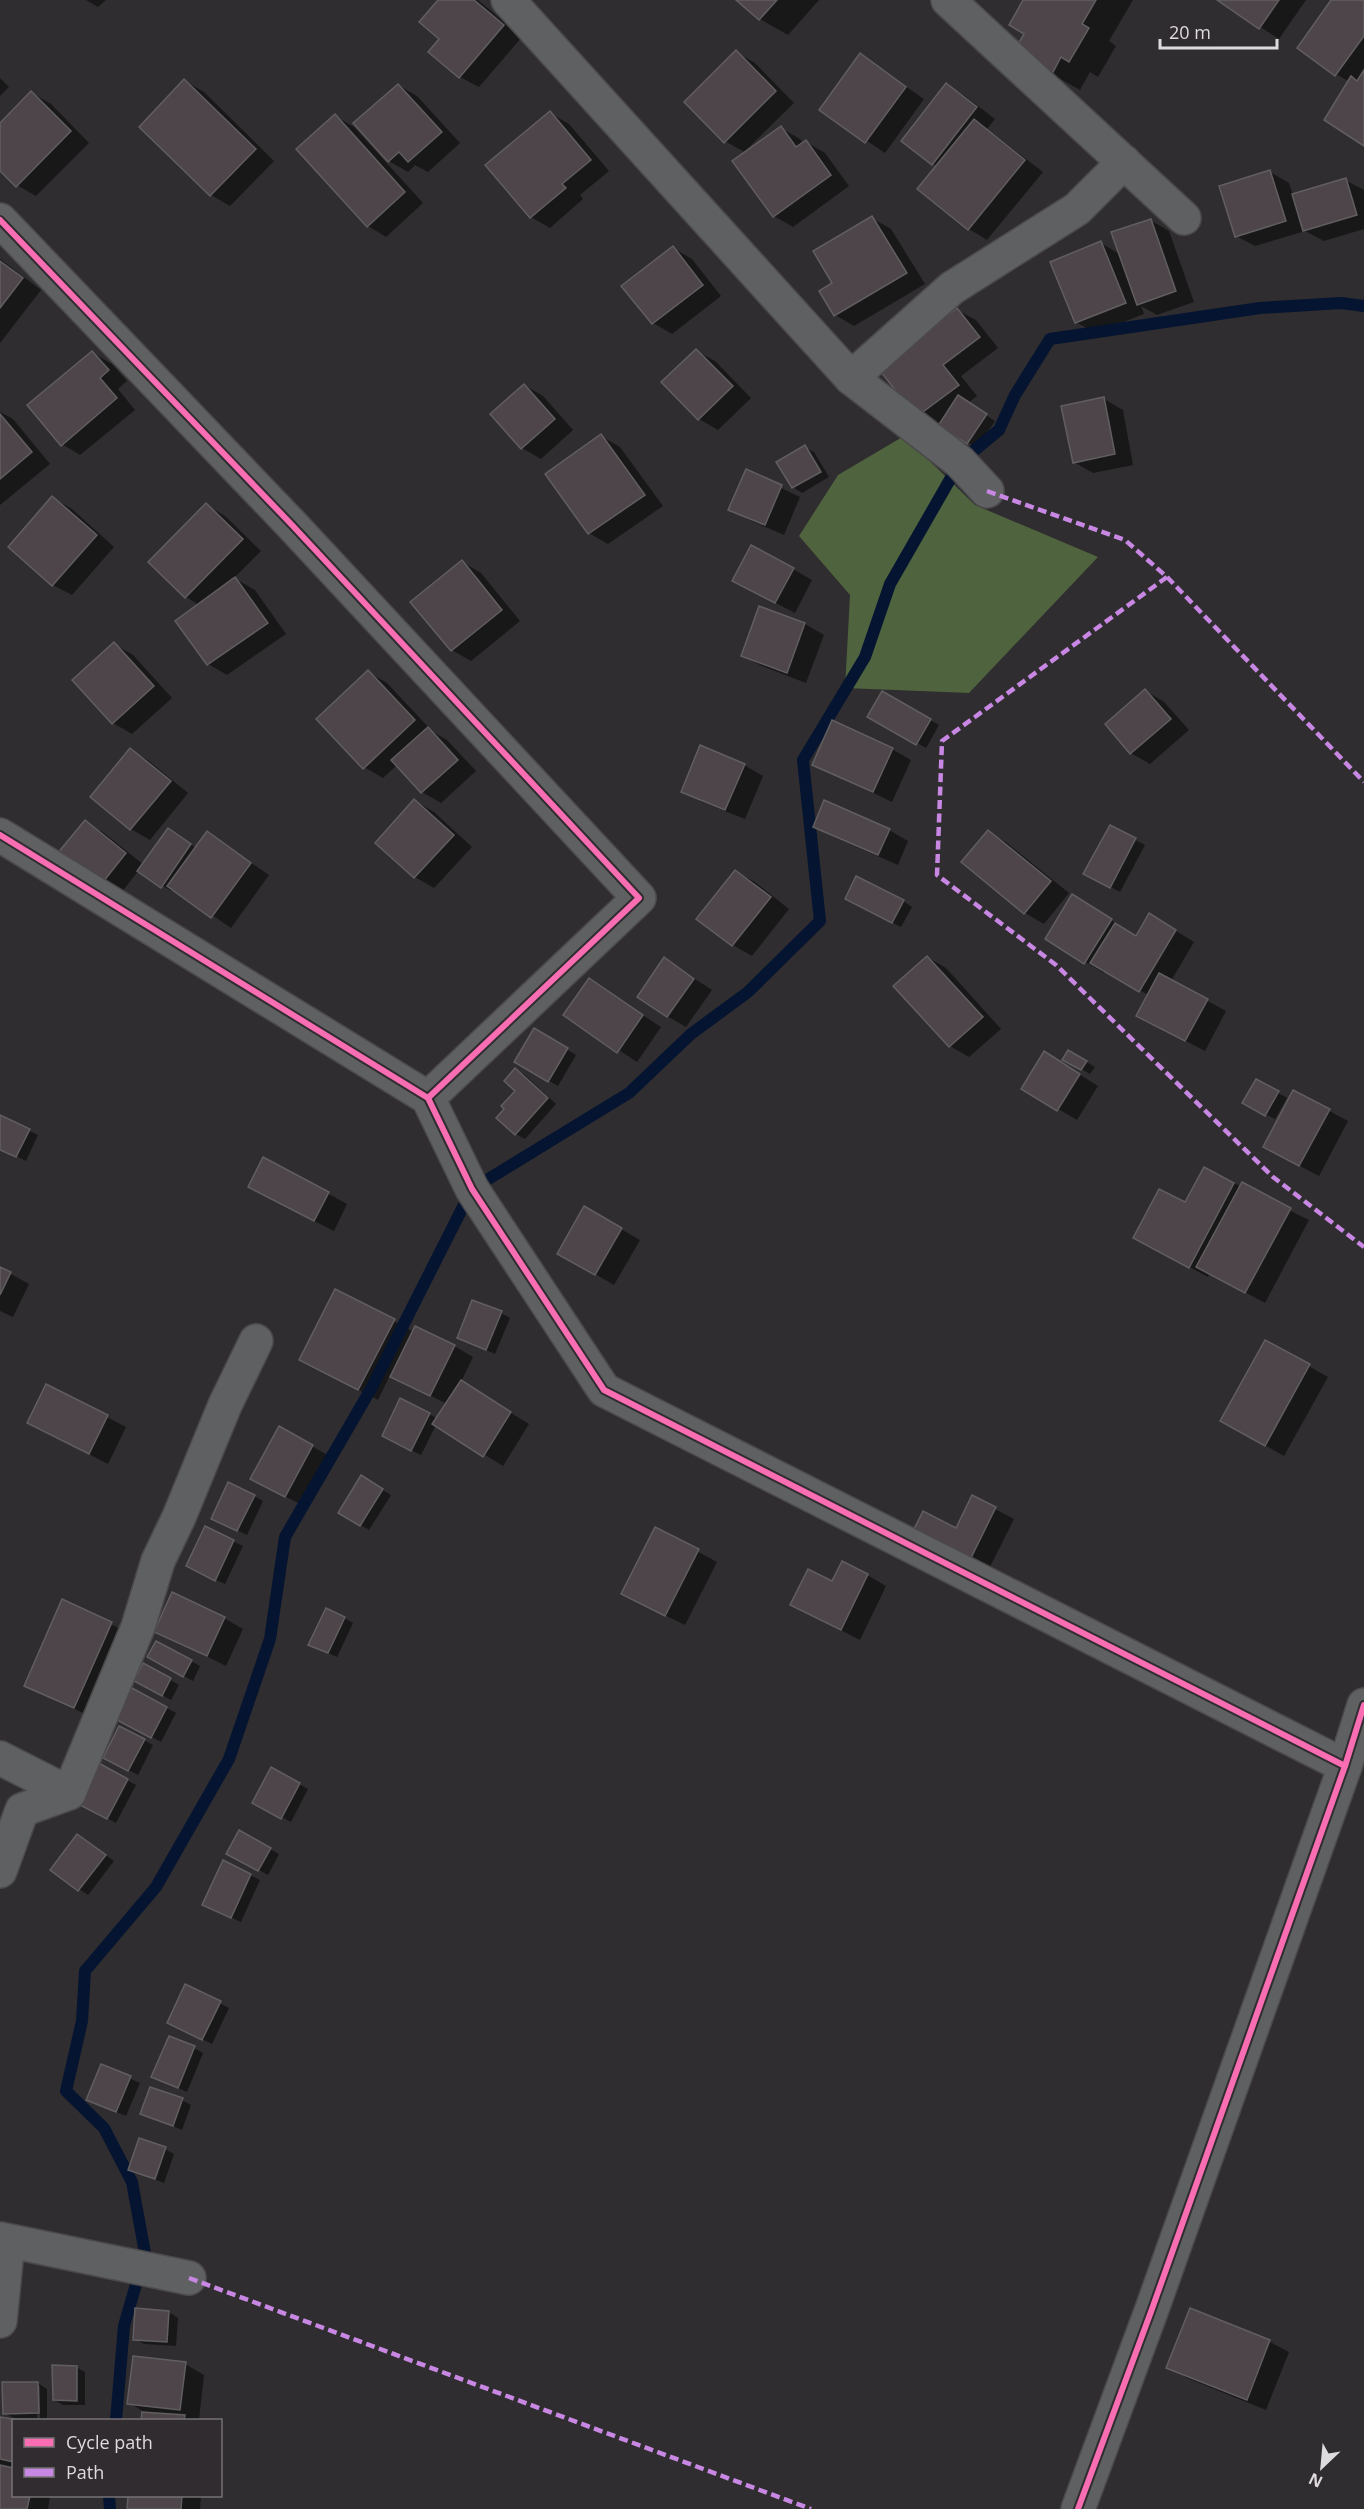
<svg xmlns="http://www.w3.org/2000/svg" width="1364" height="2509" viewBox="0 0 1364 2509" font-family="'Open Sans',sans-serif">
  <rect width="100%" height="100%" fill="#2f2d2f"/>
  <path fill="#4f633e" d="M904,436L975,505L1098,557L969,693L845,688L850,595L799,536L838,475Z"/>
  <g fill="#0007">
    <path d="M86,0H106L98,7Z"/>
    <path d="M440,0H478L522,37L479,87L460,77L441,39Z"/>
    <path d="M738,0H819L788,35L760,19Z"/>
    <path d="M1025,0H1133L1109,41L1116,46L1098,77L1090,72L1080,90L1015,53L1026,33Z"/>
    <path d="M1219,0H1306L1279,39Z"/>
    <path d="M1333,0H1364V144L1350,82L1336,74Z"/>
    <path d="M736,52L755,63L794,103L745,151L747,153L781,128L800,139L804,144L806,142L825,153L849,186L793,227L774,216L734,161L746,153L725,141Z"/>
    <path d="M860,55L924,99L885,153L821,110Z"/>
    <path d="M0,78L9,87L0,96Z"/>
    <path d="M185,81L204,92L274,161L230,206L211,195L141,127Z"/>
    <path d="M398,85L417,96L460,143L428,172L415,165L408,172L389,161Z"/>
    <path d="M947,85L965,96L995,119L987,129L1043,172L987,240L969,229L938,166L933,164Z"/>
    <path d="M32,93L51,104L89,143L36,196L17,185L0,169V125Z"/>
    <path d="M550,113L569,124L609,171L580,195L583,199L550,228L531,217Z"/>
    <path d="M335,116L354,127L423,203L386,237L368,226Z"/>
    <path d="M1270,172L1289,183L1293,195L1345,180L1364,190V229L1324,241L1305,231L1255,246L1236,236Z"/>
    <path d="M872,218L891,229L925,284L854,326L835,315L834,284Z"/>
    <path d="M1150,220L1169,231L1194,302L1157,315L1141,306L1144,314L1095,333L1076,322L1101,243L1121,255Z"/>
    <path d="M673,248L692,259L721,296L672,334L653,323Z"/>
    <path d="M0,259L41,290L0,343Z"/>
    <path d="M957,310L976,320L998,348L961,376L977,396L968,403L995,421L977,448L939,425L936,427L917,416Z"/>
    <path d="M696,351L715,361L751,398L718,430L699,419Z"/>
    <path d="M93,353L112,364L127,381L118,389L135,410L80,455L62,444Z"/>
    <path d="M524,385L543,396L573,430L541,459L522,448Z"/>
    <path d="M1104,399L1123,410L1133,465L1093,473L1074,462Z"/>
    <path d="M0,412L13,419L50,464L0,505Z"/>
    <path d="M601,436L620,447L663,506L608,544L589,533Z"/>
    <path d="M805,447L814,452L829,477L802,493L793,487Z"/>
    <path d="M746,471L800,497L784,535L749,520L730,509Z"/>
    <path d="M53,498L72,509L114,547L72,595L53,585Z"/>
    <path d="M206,505L225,516L261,551L234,578L255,590L286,634L227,675L208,664L199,605L186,597Z"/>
    <path d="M462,562L481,573L520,621L471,661L452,650Z"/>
    <path d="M793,569L812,580L795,613L753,591Z"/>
    <path d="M760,608L805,624L824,635L806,683L762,666L743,656Z"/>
    <path d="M114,644L133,655L172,698L132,734L113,723L74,680Z"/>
    <path d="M368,672L387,683L433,732L447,740L476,771L441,803L422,792L397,765L383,778L364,767Z"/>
    <path d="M1146,691L1164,702L1189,730L1150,764L1131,753L1107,724Z"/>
    <path d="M882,693L939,725L926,748L869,716Z"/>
    <path d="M701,747L744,765L763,776L745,819L702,802L683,791Z"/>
    <path d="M892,749L911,760L892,802L814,764Z"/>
    <path d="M130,750L149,761L188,793L150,840L131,829L92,797Z"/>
    <path d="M415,801L434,812L472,847L434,888L415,877L377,843Z"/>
    <path d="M85,822L104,833L144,865L177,835L196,848L207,833L269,875L231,928L173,888L171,891L139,870L118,897L100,886Z"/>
    <path d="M815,826L889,830L908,841L898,865L834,837Z"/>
    <path d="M1110,827L1145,845L1120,892L1085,873Z"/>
    <path d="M988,832L1007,843L1069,893L1044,924L1025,913Z"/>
    <path d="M736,872L755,882L789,909L752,956L733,945Z"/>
    <path d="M903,901L912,907L901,927L856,904Z"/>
    <path d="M1091,907L1137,937L1150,915L1194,942L1171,981L1226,1011L1205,1051L1157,1026L1148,995L1106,970L1104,973L1047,939Z"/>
    <path d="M927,957L946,968L1001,1029L969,1057L950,1046Z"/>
    <path d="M664,959L712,990L686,1027L667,1016Z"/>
    <path d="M589,980L661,1027L637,1062L565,1014Z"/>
    <path d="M535,1030L576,1055L558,1086L516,1062Z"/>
    <path d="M1069,1052L1095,1067L1090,1074L1064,1059Z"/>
    <path d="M1063,1064L1098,1086L1077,1120L1023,1088Z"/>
    <path d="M516,1070L525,1075L556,1104L525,1139L516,1134Z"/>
    <path d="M1257,1081L1287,1098L1275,1119L1244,1103Z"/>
    <path d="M1294,1092L1348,1121L1319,1176L1283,1157Z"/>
    <path d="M0,1117L38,1135L26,1161L0,1148Z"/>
    <path d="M264,1159L347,1204L334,1231L269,1198Z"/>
    <path d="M1205,1169L1309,1220L1265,1303L1210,1273L1208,1277L1154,1248L1186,1204Z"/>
    <path d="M585,1208L640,1240L614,1285L559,1253Z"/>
    <path d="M0,1268L29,1284L13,1317L0,1311Z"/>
    <path d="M501,1313L510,1318L495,1354L468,1342Z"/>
    <path d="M394,1321L414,1332L454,1346L473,1357L461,1382L529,1424L503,1466L436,1425L421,1455L392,1441L429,1414L438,1419L447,1404L390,1375L378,1400L320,1370Z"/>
    <path d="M1266,1342L1328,1377L1284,1456L1222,1421Z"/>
    <path d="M47,1386L126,1427L108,1464L29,1423Z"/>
    <path d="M280,1428L331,1457L304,1506L271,1489Z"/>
    <path d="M361,1477L391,1495L369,1530L340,1512Z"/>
    <path d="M254,1496L263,1501L247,1535L222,1523Z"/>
    <path d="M995,1509L1014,1519L986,1575L931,1547L957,1530Z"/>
    <path d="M205,1528L243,1546L225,1584L197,1571Z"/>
    <path d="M656,1529L717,1562L685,1625L642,1604Z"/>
    <path d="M867,1575L886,1586L860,1640L792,1605L833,1583Z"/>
    <path d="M63,1601L131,1634L93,1718L26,1685Z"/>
    <path d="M224,1618L243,1629L226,1666L156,1631Z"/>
    <path d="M344,1618L353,1623L337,1657L319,1649Z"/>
    <path d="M157,1643L200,1666L193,1681L149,1657Z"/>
    <path d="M144,1665L179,1685L171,1700L136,1680Z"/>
    <path d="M132,1690L176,1713L161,1742L126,1723Z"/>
    <path d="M144,1740L153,1745L138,1775L114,1762Z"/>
    <path d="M96,1763L136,1785L116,1823L76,1801Z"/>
    <path d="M272,1769L308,1789L291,1822L254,1802Z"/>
    <path d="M240,1832L279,1854L268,1875L228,1853Z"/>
    <path d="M86,1841L114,1861L88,1895L52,1870Z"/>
    <path d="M223,1862L260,1880L241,1922L213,1909Z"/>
    <path d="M186,1986L229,2008L212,2044L178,2027Z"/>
    <path d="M194,2048L203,2053L187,2092L153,2077Z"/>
    <path d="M102,2066L140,2083L126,2116L97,2104Z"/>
    <path d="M182,2100L191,2105L182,2130L142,2113Z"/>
    <path d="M165,2149L174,2154L164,2183L130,2169Z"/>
    <path d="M1190,2310L1270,2342L1289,2352L1266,2410L1187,2378L1168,2367Z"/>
    <path d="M169,2312L178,2318L176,2346L144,2344L135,2339Z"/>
    <path d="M185,2364L204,2375L199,2420H143V2414H148L129,2403Z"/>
    <path d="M76,2367L85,2372V2405H63L54,2400Z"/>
    <path d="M38,2383L47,2389V2418H40V2386H37V2418H14L4,2413Z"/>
    <path d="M0,2418L14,2421V2496H50L48,2509H0Z"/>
    <path d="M129,2496H201L200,2509H131L129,2508Z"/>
  </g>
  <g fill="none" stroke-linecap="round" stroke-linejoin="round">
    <g stroke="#041431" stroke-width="12">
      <path d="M116,2420L124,2326L145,2253L132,2182L104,2128L66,2091L82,2021L85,1971L156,1887L229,1759L270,1639L285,1537L372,1387L472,1189L629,1093L691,1034L748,992L820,921L803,760L865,657L890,584L960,462L999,430L1015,395L1050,339L1260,308L1341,303L1364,306"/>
      <path d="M109,2496L110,2509"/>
    </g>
  </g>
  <g fill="#4e454a" stroke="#615e60" stroke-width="1.5">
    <path d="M438,0H474L504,25L459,78L428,52L439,39L419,22Z"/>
    <path d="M736,0H777L759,20Z"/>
    <path d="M1023,0H1096L1082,24L1089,28L1069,62L1061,57L1051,76L1013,53L1024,34L1009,25Z"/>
    <path d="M1217,0H1279L1259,29Z"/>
    <path d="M1331,0H1364V36L1335,76L1297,48Z"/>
    <path d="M736,50L776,91L724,143L684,102Z"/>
    <path d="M860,53L906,87L865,143L819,110Z"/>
    <path d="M1364,70V146L1324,120L1351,76L1357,81Z"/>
    <path d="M184,79L256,149L210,196L139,127Z"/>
    <path d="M946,83L977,107L932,165L901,141Z"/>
    <path d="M398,84L442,132L408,162L399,152L388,162L353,123Z"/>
    <path d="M31,91L71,131L16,187L0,171V123Z"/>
    <path d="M550,111L591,160L562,184L566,188L530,218L485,165Z"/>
    <path d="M335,114L405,192L367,227L296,149Z"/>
    <path d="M974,119L1025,160L968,230L917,189Z"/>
    <path d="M781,126L796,147L806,140L831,175L773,217L732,161Z"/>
    <path d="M1270,170L1286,221L1235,237L1219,186Z"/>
    <path d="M1346,178L1357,215L1303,231L1292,194Z"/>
    <path d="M872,216L907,273L834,316L819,291L832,283L813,251Z"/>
    <path d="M1151,219L1176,291L1137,305L1111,232Z"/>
    <path d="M1101,241L1126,303L1075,323L1050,262Z"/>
    <path d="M673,246L703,285L652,324L621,286Z"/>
    <path d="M0,261L23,278L0,308Z"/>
    <path d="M957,308L980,337L943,365L959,385L916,417L878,368Z"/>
    <path d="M696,349L733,386L698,420L661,382Z"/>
    <path d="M92,351L109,370L100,378L117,398L61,446L27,405Z"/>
    <path d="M524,384L555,419L521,449L490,414Z"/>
    <path d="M958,395L987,414L967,444L938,426Z"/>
    <path d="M1104,397L1115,454L1073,463L1061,406Z"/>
    <path d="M0,414L32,452L0,479Z"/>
    <path d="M601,434L645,495L588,534L545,474Z"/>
    <path d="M805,445L821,472L792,488L776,462Z"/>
    <path d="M746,469L782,485L765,525L728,510Z"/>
    <path d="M52,496L97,535L52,586L8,547Z"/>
    <path d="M206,503L243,539L185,598L148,562Z"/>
    <path d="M751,545L794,568L775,603L732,581Z"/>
    <path d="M462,560L502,610L451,651L410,602Z"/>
    <path d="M235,577L268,623L207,665L175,621Z"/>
    <path d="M759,606L805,623L787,673L741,656Z"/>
    <path d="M114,642L154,686L112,724L72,680Z"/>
    <path d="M368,670L415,720L363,769L316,719Z"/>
    <path d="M1145,689L1171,719L1130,754L1105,724Z"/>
    <path d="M882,691L931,719L916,745L867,717Z"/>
    <path d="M832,720L893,748L873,792L812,765Z"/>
    <path d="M428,727L458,760L421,793L391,760Z"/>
    <path d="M700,745L745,764L725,810L681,792Z"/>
    <path d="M130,748L171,781L130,830L90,797Z"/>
    <path d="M414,799L454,835L414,878L375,843Z"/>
    <path d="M824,800L890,829L878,855L813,827Z"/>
    <path d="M85,820L126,853L99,887L57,854Z"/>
    <path d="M1110,825L1136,838L1110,888L1083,874Z"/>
    <path d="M168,828L191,844L161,888L137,871Z"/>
    <path d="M988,830L1051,881L1024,914L961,862Z"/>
    <path d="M207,831L251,863L211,918L167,886Z"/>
    <path d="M735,870L771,897L732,946L696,919Z"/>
    <path d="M856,876L904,900L892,923L845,899Z"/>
    <path d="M1072,894L1112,919L1084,964L1045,939Z"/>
    <path d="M1149,913L1176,930L1139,992L1090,963L1115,923L1136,936Z"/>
    <path d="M927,956L983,1017L949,1047L893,986Z"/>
    <path d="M664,957L694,979L667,1017L637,997Z"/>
    <path d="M1159,973L1208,999L1185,1041L1136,1016Z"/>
    <path d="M589,978L643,1015L617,1053L563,1015Z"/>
    <path d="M534,1028L568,1048L548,1082L514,1062Z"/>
    <path d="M1068,1050L1087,1061L1081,1070L1062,1060Z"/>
    <path d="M1044,1051L1080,1074L1057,1111L1021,1089Z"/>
    <path d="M515,1068L548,1098L515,1135L496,1118L504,1109L501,1106L515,1091L504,1081Z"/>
    <path d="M1256,1079L1279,1091L1265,1116L1242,1103Z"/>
    <path d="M1293,1090L1330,1109L1299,1166L1263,1147Z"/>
    <path d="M0,1115L30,1129L16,1157L0,1150Z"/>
    <path d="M263,1157L329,1192L314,1221L248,1187Z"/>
    <path d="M1204,1167L1234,1183L1189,1268L1133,1238L1159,1189L1185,1202Z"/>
    <path d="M1242,1182L1291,1208L1245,1293L1196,1267Z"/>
    <path d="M584,1206L622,1228L595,1275L557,1254Z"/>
    <path d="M0,1267L11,1272L0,1295Z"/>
    <path d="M335,1289L395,1319L358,1390L299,1360Z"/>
    <path d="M472,1300L502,1311L486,1350L457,1338Z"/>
    <path d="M415,1326L455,1345L430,1396L390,1377Z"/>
    <path d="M1265,1340L1310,1364L1265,1446L1220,1421Z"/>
    <path d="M461,1380L511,1412L483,1457L432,1424Z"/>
    <path d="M46,1384L108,1415L89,1454L27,1423Z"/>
    <path d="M400,1398L430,1413L411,1451L382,1436Z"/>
    <path d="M279,1426L313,1445L285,1497L250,1479Z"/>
    <path d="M361,1475L383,1489L360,1526L338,1513Z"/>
    <path d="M228,1482L255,1495L237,1531L211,1519Z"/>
    <path d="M972,1495L996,1507L967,1566L910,1537L923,1511L956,1528Z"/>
    <path d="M205,1526L234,1540L215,1581L186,1566Z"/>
    <path d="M655,1527L699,1549L665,1616L621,1594Z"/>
    <path d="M842,1561L868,1574L841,1630L790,1605L808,1569L832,1581Z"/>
    <path d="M172,1592L225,1617L207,1656L154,1632Z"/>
    <path d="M62,1599L112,1622L74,1708L24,1686Z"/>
    <path d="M326,1608L345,1617L328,1653L308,1645Z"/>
    <path d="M156,1641L192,1660L183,1677L147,1657Z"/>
    <path d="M143,1663L171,1678L162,1696L134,1681Z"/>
    <path d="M132,1688L167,1707L151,1738L115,1719Z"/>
    <path d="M119,1726L145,1739L128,1771L103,1758Z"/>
    <path d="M95,1761L128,1779L107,1819L74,1802Z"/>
    <path d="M271,1767L300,1783L281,1819L252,1803Z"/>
    <path d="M239,1830L271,1848L258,1871L226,1854Z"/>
    <path d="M77,1834L106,1855L78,1891L50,1870Z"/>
    <path d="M223,1860L251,1874L231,1918L202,1905Z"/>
    <path d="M185,1984L221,2001L202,2040L167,2023Z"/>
    <path d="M169,2036L195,2046L178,2088L151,2077Z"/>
    <path d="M101,2064L131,2076L116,2112L86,2100Z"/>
    <path d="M150,2087L183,2098L173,2126L140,2114Z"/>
    <path d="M139,2138L166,2147L155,2179L128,2170Z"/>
    <path d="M135,2308L169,2311L167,2342L133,2340Z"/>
    <path d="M1190,2308L1270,2340L1247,2400L1166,2368Z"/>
    <path d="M133,2356L186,2362L180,2410L127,2404Z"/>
    <path d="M52,2365L77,2366V2401L53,2400Z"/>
    <path d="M2,2382H38L39,2413L3,2414Z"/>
    <path d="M142,2412L185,2415L184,2420H141Z"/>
    <path d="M0,2417L18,2420H14V2462L0,2459Z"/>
    <path d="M0,2465L14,2468V2496H30L27,2509H0Z"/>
    <path d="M128,2496H182L181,2509H127Z"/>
  </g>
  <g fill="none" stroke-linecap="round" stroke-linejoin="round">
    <defs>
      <g id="minor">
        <path d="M508,0L851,378L960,462L987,491"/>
        <path d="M948,0L1184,218"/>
        <path d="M0,220L292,525L639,898L428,1098"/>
        <path d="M851,378L952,288L1077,209L1124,162"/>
        <path d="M0,835L428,1098L472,1189L604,1390L1345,1766"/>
        <path d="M0,1758L69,1793"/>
        <path d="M0,1871L22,1810L69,1793L138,1627L158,1561L179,1517L225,1405L256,1341"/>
        <path d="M0,2239L189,2278"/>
        <path d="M0,2321L8,2241"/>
        <path d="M1078,2509L1152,2309L1345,1766L1364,1705"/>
      </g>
    </defs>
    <use href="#minor" stroke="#4b494b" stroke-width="36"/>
    <use href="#minor" stroke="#5f6061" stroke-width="33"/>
    <g stroke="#c787e3" stroke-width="4.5" stroke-dasharray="9 4.5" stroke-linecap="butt">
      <path d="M987,491L1125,540L1167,577L1364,782"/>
      <path d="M1167,577L942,741L937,875L1056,965L1273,1177L1364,1247"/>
      <path d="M189,2278L811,2509"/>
    </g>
    <defs>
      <g id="cycleway">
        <path d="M0,220L292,525L639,898L428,1098"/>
        <path d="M0,835L428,1098L472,1189L604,1390L1345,1766"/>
        <path d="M1078,2509L1152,2309L1345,1766L1364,1705"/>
      </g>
    </defs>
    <use href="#cycleway" stroke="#302c30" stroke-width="10"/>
    <use href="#cycleway" stroke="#f96db3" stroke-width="6"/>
  </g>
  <rect x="12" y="2419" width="210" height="78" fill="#302c30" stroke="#767276" stroke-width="1.5"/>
  <rect x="24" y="2438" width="30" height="9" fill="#f96db3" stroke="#767276" stroke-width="1.5"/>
  <text x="66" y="2449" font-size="18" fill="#dedbde">Cycle path</text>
  <rect x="24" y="2468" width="30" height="9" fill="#c787e3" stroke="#767276" stroke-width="1.5"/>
  <text x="66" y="2479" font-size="18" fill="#dedbde">Path</text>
  <g transform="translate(1322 2467) rotate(206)" stroke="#302c30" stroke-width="4.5" paint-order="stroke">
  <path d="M0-4.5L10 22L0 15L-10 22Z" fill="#dedbde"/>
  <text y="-9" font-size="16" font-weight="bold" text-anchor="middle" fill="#dedbde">N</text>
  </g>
  <path d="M1160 39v9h117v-9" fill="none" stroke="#dedbde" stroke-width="3"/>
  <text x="1169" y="39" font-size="18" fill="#dedbde" stroke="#302c30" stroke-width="4.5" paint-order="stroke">20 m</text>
</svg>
